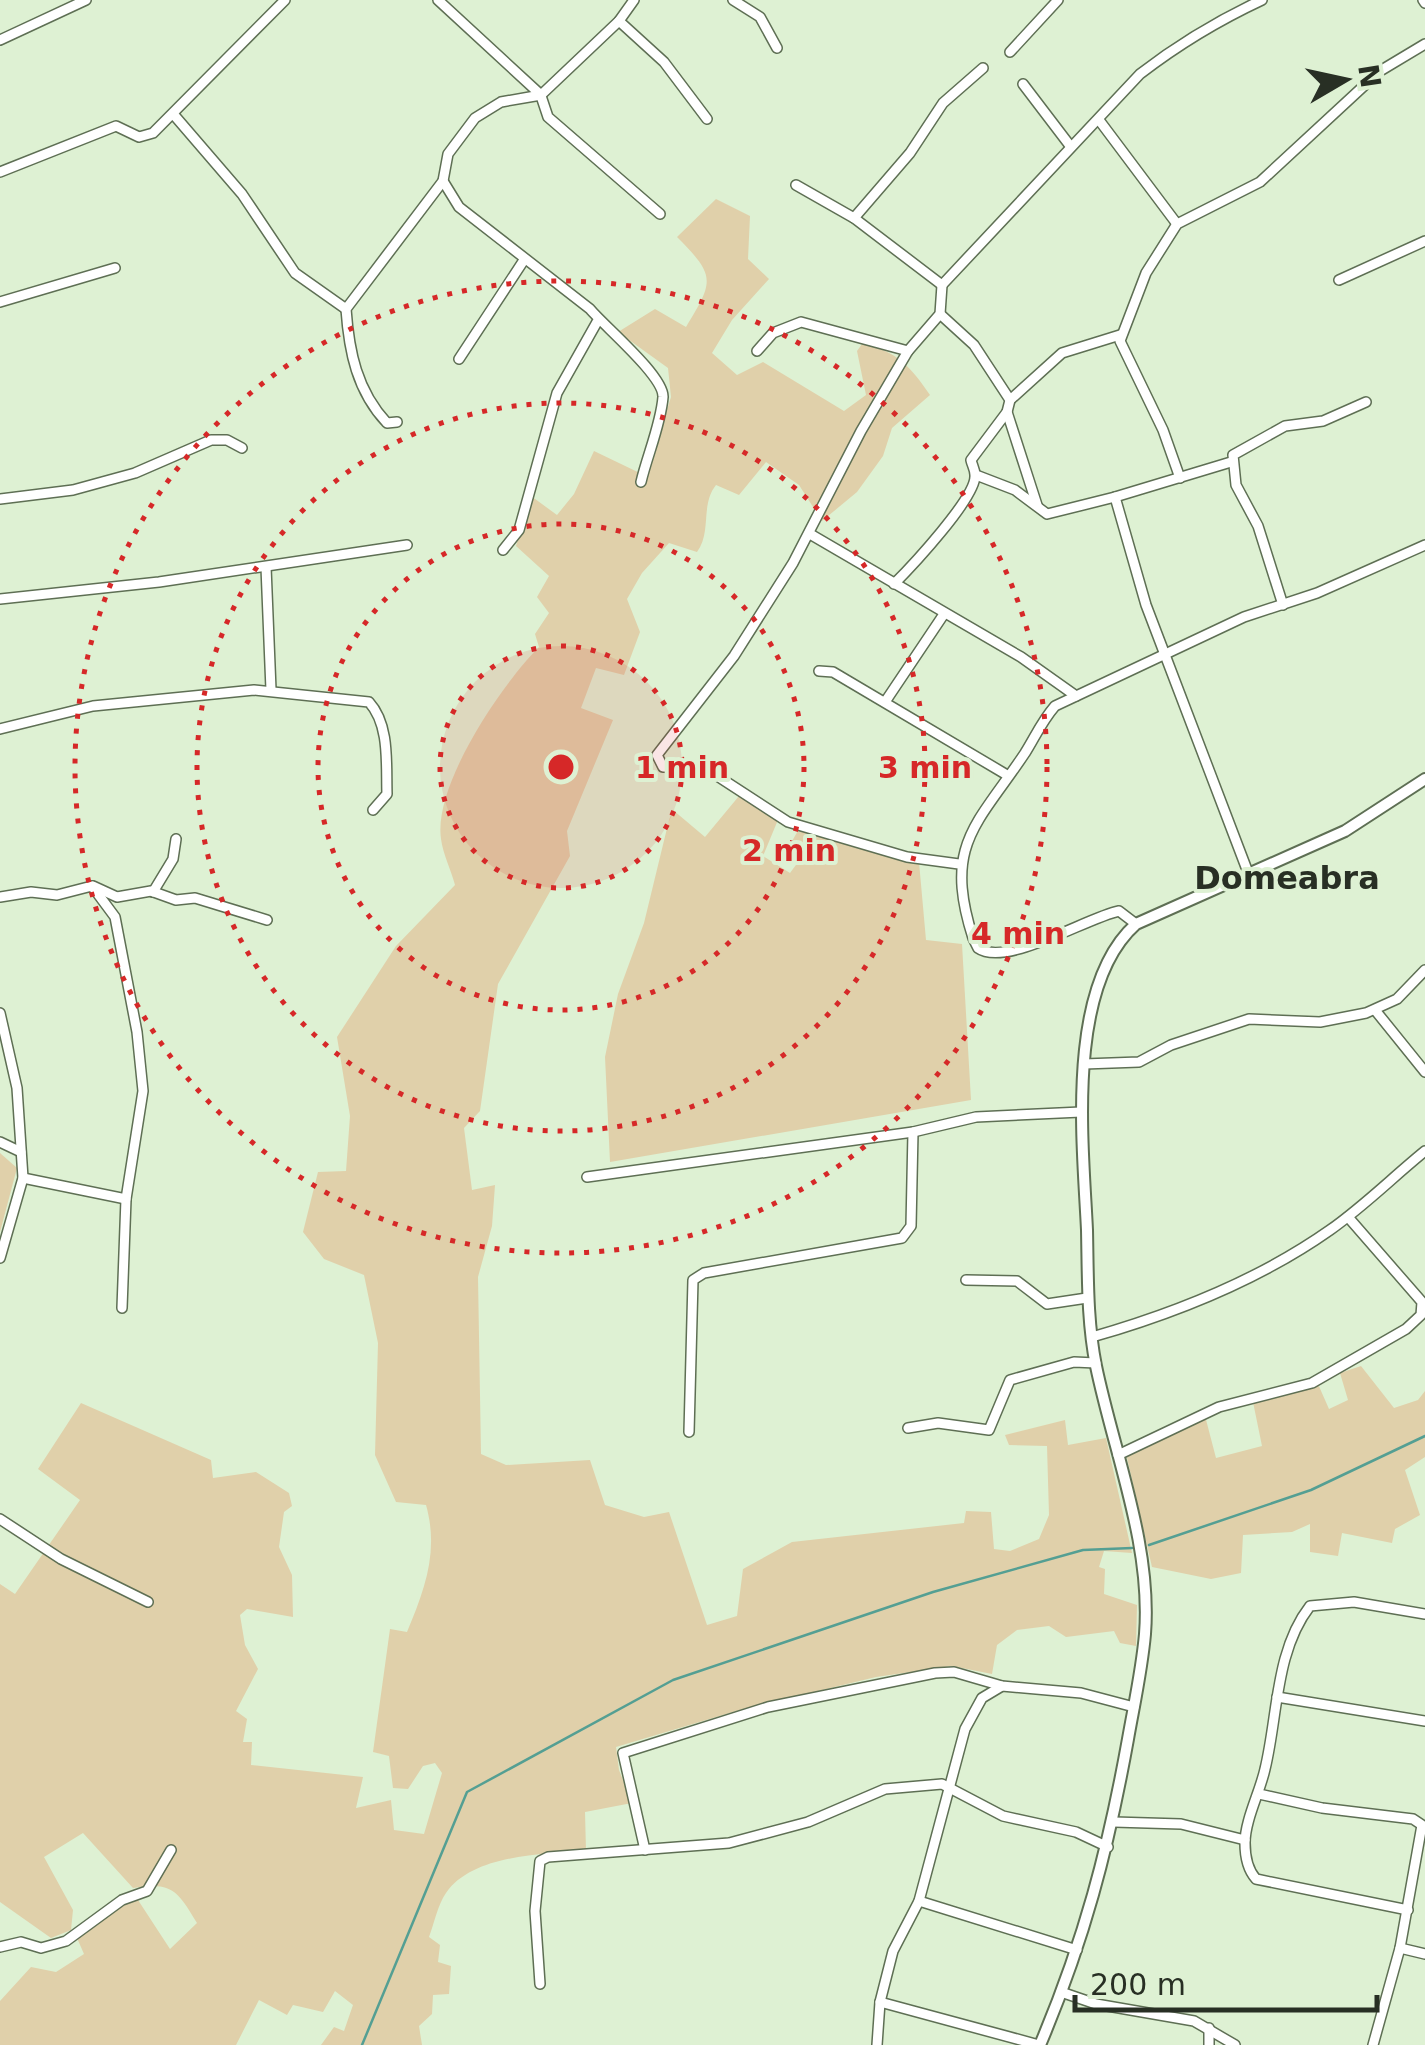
<svg xmlns="http://www.w3.org/2000/svg" width="1425" height="2045" font-family="'DejaVu Sans',sans-serif">
<style>
.green{fill:#e0d0aa}
.lines{fill:none;stroke-linecap:round;stroke-linejoin:round}
.stream{stroke:#549f93;stroke-width:2.5}
.minor-casing{stroke:#5e6f54;stroke-width:12}
.tertiary-casing{stroke:#5e6f54;stroke-width:14}
.minor{stroke:#fff;stroke-width:9}
.tertiary{stroke:#fff;stroke-width:10}
.ring{fill:none;stroke:#d62828;stroke-width:5;stroke-dasharray:5 10}
.labels{text-anchor:middle;dominant-baseline:central;stroke-width:8;stroke-linejoin:round;paint-order:stroke}
.quarter-label{font-size:32px;font-weight:bold;fill:#282f24;stroke:#def1d3}
.centre{fill:#d62828;stroke:#def1d3;stroke-width:5}
.ring-label{font-size:30px;text-anchor:middle;font-weight:bold;fill:#d62828;stroke:#def1d3;stroke-width:8;stroke-linejoin:round;paint-order:stroke}
</style>
<rect width="100%" height="100%" fill="#def1d3"/>
<g class="green">
<path d="M 716,199 L 750,216 L 748,259 L 769,279 L 732,320 L 712,353 L 737,375 L 763,362 L 844,411 L 866,395 L 857,351 L 862,344 C 897,351 910,366 930,395 L 892,428 L 883,456 L 857,492 L 822,521 L 799,485 L 766,462 L 739,495 L 716,485 C 700,505 712,532 697,552 L 669,543 L 642,573 L 627,599 L 640,632 L 624,675 L 596,668 L 581,708 L 613,720 L 567,831 L 570,856 L 498,984 L 480,1111 L 464,1128 L 472,1190 L 495,1185 L 492,1226 L 478,1277 L 481,1454 L 506,1465 L 590,1460 L 605,1505 L 644,1517 L 669,1512 L 707,1625 L 737,1616 L 743,1569 L 792,1542 L 964,1523 L 966,1511 L 991,1512 L 994,1549 L 1010,1551 L 1039,1539 L 1049,1515 L 1047,1446 L 1009,1445 L 1005,1435 L 1065,1420 L 1068,1445 L 1106,1438 L 1132,1553 L 1104,1551 L 1099,1567 L 1105,1569 L 1104,1594 L 1137,1605 L 1136,1646 L 1120,1643 L 1114,1631 L 1066,1637 L 1049,1626 L 1017,1630 L 997,1645 L 992,1674 L 952,1666 L 876,1677 L 743,1709 L 616,1747 L 619,1770 L 632,1803 L 585,1812 L 586,1851 C 544,1854 473,1854 446,1893 C 438,1904 434,1924 429,1937 L 440,1945 L 438,1962 L 451,1966 L 449,1994 L 433,1995 L 432,2014 L 419,2026 L 422,2045 L 321,2045 L 334,2027 L 344,2031 L 353,2005 L 335,1991 L 323,2012 L 293,2005 L 287,2015 L 259,2000 L 236,2045 L 0,2045 L 0,2001 L 31,1967 L 56,1972 L 84,1954 L 77,1938 L 118,1906 L 138,1900 L 170,1949 L 197,1923 C 178,1891 172,1881 133,1888 L 83,1833 L 44,1857 L 73,1910 L 71,1930 L 51,1938 L 0,1902 L 0,1584 L 15,1594 L 80,1500 L 38,1469 L 81,1403 L 211,1460 L 213,1478 L 256,1472 L 289,1493 L 292,1506 L 284,1512 L 279,1547 L 292,1575 L 293,1617 L 247,1609 L 240,1615 L 245,1645 L 258,1669 L 236,1711 L 247,1719 L 243,1742 L 252,1742 L 251,1765 L 363,1777 L 356,1808 L 391,1800 L 394,1830 L 424,1834 L 442,1773 L 435,1763 L 423,1766 L 408,1789 L 393,1788 L 389,1756 L 373,1752 L 390,1629 L 407,1632 C 425,1589 439,1551 426,1505 L 396,1502 L 375,1455 L 378,1343 L 364,1275 L 324,1259 L 303,1232 L 318,1172 L 346,1171 L 350,1116 L 337,1037 L 396,946 L 455,885 C 451,870 443,854 441,839 C 433,785 502,684 539,647 L 535,634 L 549,613 L 537,597 L 549,576 L 516,546 L 531,496 L 557,515 L 574,494 L 594,451 L 646,476 L 671,397 L 668,368 L 618,332 L 655,309 L 686,327 C 714,281 716,276 677,237 Z"/>
<polygon points="739,796 780,815 763,856 790,873 804,854 791,843 800,827 919,862 926,940 962,944 971,1100 610,1162 605,1057 618,994 644,923 669,820 673,810 705,837"/>
<polygon points="0,1153 17,1168 0,1232"/>
<polygon points="1361,1366 1394,1408 1418,1400 1425,1391 1425,1457 1405,1470 1420,1515 1395,1529 1392,1543 1342,1533 1338,1556 1310,1552 1310,1524 1292,1532 1243,1535 1241,1573 1211,1579 1152,1567 1125,1449 1204,1412 1216,1458 1262,1446 1253,1402 1318,1384 1329,1409 1348,1400 1340,1373"/>
</g>
<g class="lines">
<g class="stream">
<polyline points="1149,1545 1311,1490 1425,1436"/>
<polyline points="362,2045 467,1792 673,1680 933,1592 1083,1550 1132,1548"/>
</g>
<g class="minor-casing">
<g id="minor">
<polyline points="438,0 541,95"/>
<polyline points="733,0 760,17 777,48"/>
<polyline points="1423,0 1425,3"/>
<polyline points="619,21 664,62 707,119"/>
<polyline points="0,40 86,0"/>
<polyline points="1010,52 1058,0"/>
<polyline points="1023,84 1071,147"/>
<polyline points="541,96 548,117 660,214"/>
<polyline points="174,115 242,194 295,273 346,309"/>
<polyline points="1099,120 1177,224"/>
<polyline points="0,172 116,126 139,137 153,133 285,0"/>
<path d="M 443,181 L 459,207 L 590,309 C 604,326 664,376 663,397 C 661,424 647,456 641,482"/>
<path d="M 796,185 L 854,218 L 942,285 L 1140,74 C 1179,44 1217,21 1262,0"/>
<polyline points="854,218 910,153 943,103 983,68"/>
<polyline points="1339,280 1425,241"/>
<polyline points="942,285 940,314 908,351 861,431 793,563 734,656 657,755 663,767 705,768 788,822 907,857 959,864"/>
<polyline points="0,302 115,268"/>
<polyline points="757,351 773,333 801,322 908,351"/>
<polyline points="459,359 524,260"/>
<polyline points="1010,400 1062,353 1120,335"/>
<polyline points="1007,412 1037,505"/>
<path d="M 397,422 L 387,423 C 357,391 349,352 346,309 L 443,181 L 448,154 L 475,118 L 501,102 L 541,95 L 619,21 L 634,0"/>
<polyline points="1231,462 1115,497 1146,605 1249,875"/>
<polyline points="976,475 1015,490 1047,514 1115,497"/>
<polyline points="1180,478 1163,430 1120,341 1146,273 1177,224 1260,182 1380,71 1425,44"/>
<polyline points="0,499 73,490 135,473 211,440 227,440 242,448"/>
<polyline points="810,534 1021,657 1076,696"/>
<polyline points="503,550 519,530 557,393 597,322"/>
<polyline points="266,567 271,690"/>
<path d="M 894,584 C 910,568 977,497 975,475 C 975,469 972,465 971,460 L 1007,412 L 1010,400 L 974,345 L 940,314"/>
<polyline points="0,599 159,582 407,545"/>
<polyline points="1283,605 1258,526 1236,485 1233,455 1285,426 1323,421 1366,402"/>
<polyline points="819,671 833,672 1007,775"/>
<polyline points="885,702 944,614"/>
<path d="M 0,729 L 93,706 L 254,690 L 369,702 C 390,725 386,764 387,794 L 373,810"/>
<polyline points="93,886 117,897 151,891 176,900 195,898 267,920"/>
<polyline points="153,892 173,859 176,839"/>
<polyline points="0,897 31,892 57,895 92,886 115,917 137,1032 143,1091 126,1199 122,1308"/>
<path d="M 1136,924 L 1119,911 C 1088,917 1006,968 978,948 L 973,938 C 943,844 977,825 1025,753 C 1035,737 1042,721 1055,706 L 1244,617 L 1317,593 L 1425,545"/>
<polyline points="1375,1010 1425,1072"/>
<polyline points="0,1013 17,1088 23,1178 0,1258"/>
<polyline points="1084,1064 1139,1062 1171,1045 1249,1019 1320,1022 1366,1013 1397,999 1425,970"/>
<polyline points="0,1142 21,1152"/>
<polyline points="587,1177 913,1132 976,1117 1081,1112"/>
<polyline points="23,1178 126,1199"/>
<polyline points="966,1280 1017,1281 1047,1304 1087,1298"/>
<path d="M 1092,1337 C 1176,1313 1259,1280 1330,1230 C 1363,1207 1393,1177 1425,1151"/>
<polyline points="908,1428 938,1423 989,1430 1010,1380 1074,1362 1096,1363"/>
<polyline points="689,1432 693,1280 704,1273 902,1238 911,1226 913,1132"/>
<polyline points="1118,1455 1219,1407 1312,1383 1406,1329 1421,1315 1422,1302 1348,1217"/>
<polyline points="0,1519 61,1559 148,1602"/>
<polyline points="1277,1697 1425,1721"/>
<polyline points="1259,1794 1322,1808 1413,1819 1422,1825 1400,1948 1373,2045"/>
<polyline points="1114,1822 1181,1824 1245,1840"/>
<polyline points="645,1850 623,1753 768,1707 935,1673 954,1672 1002,1686 1081,1693 1134,1707"/>
<polyline points="919,1901 1077,1950"/>
<path d="M 1408,1910 L 1256,1879 C 1248,1870 1245,1856 1245,1843 C 1245,1820 1260,1792 1265,1769 C 1278,1716 1275,1651 1310,1606 L 1354,1602 L 1425,1614"/>
<polyline points="0,1947 21,1942 41,1948 66,1941 122,1900 147,1891 171,1850"/>
<polyline points="1400,1948 1425,1954"/>
<polyline points="540,1984 535,1911 540,1861 548,1857 729,1843 808,1822 885,1789 942,1784 1003,1816 1076,1832 1108,1847"/>
<polyline points="1061,1992 1096,2004 1194,2021 1235,2045"/>
<polyline points="880,2002 1039,2045"/>
<polyline points="877,2045 880,2002 893,1951 919,1901 965,1729 982,1698 1002,1686"/>
<polyline points="1209,2045 1209,2028"/>
</g>
</g>
<g class="tertiary-casing">
<path id="tertiary" d="M 1040,2045 C 1084,1941 1108,1850 1128,1739 C 1134,1705 1142,1669 1145,1634 C 1152,1545 1114,1453 1096,1366 C 1087,1321 1088,1276 1087,1230 C 1083,1144 1065,987 1136,924 L 1345,831 L 1425,779"/>
</g>
<use href="#minor" class="minor"/>
<use href="#tertiary" class="tertiary"/>
</g>
<circle cx="561" cy="767" r="121" fill="#d62828" fill-opacity=".12"/>
<g class="ring">
<circle cx="561" cy="767" r="121"/>
<circle cx="561" cy="767" r="243"/>
<circle cx="561" cy="767" r="364"/>
<circle cx="561" cy="767" r="486"/>
</g>
<g class="labels">
<g class="quarter-label">
<text x="1287" y="878">Domeabra</text>
</g>
</g>
<circle cx="561" cy="767" r="15" class="centre"/>
<g class="ring-label">
<text x="682" y="778">1 min</text>
<text x="925" y="778">3 min</text>
<text x="789" y="861">2 min</text>
<text x="1018" y="944">4 min</text>
</g>
<g transform="translate(1345 80) rotate(81)" stroke="#def1d3" stroke-width="8" paint-order="stroke">
<path d="M0-8L18 38L0 25L-18 38Z" fill="#282f24"/>
<text y="-15" font-size="28" font-weight="bold" text-anchor="middle" fill="#282f24">N</text>
</g>
<path d="M1075 1995v15h302v-15" fill="none" stroke="#282f24" stroke-width="5"/>
<text x="1090" y="1995" font-size="30" fill="#282f24" stroke="#def1d3" stroke-width="8" paint-order="stroke">200 m</text>
</svg>
